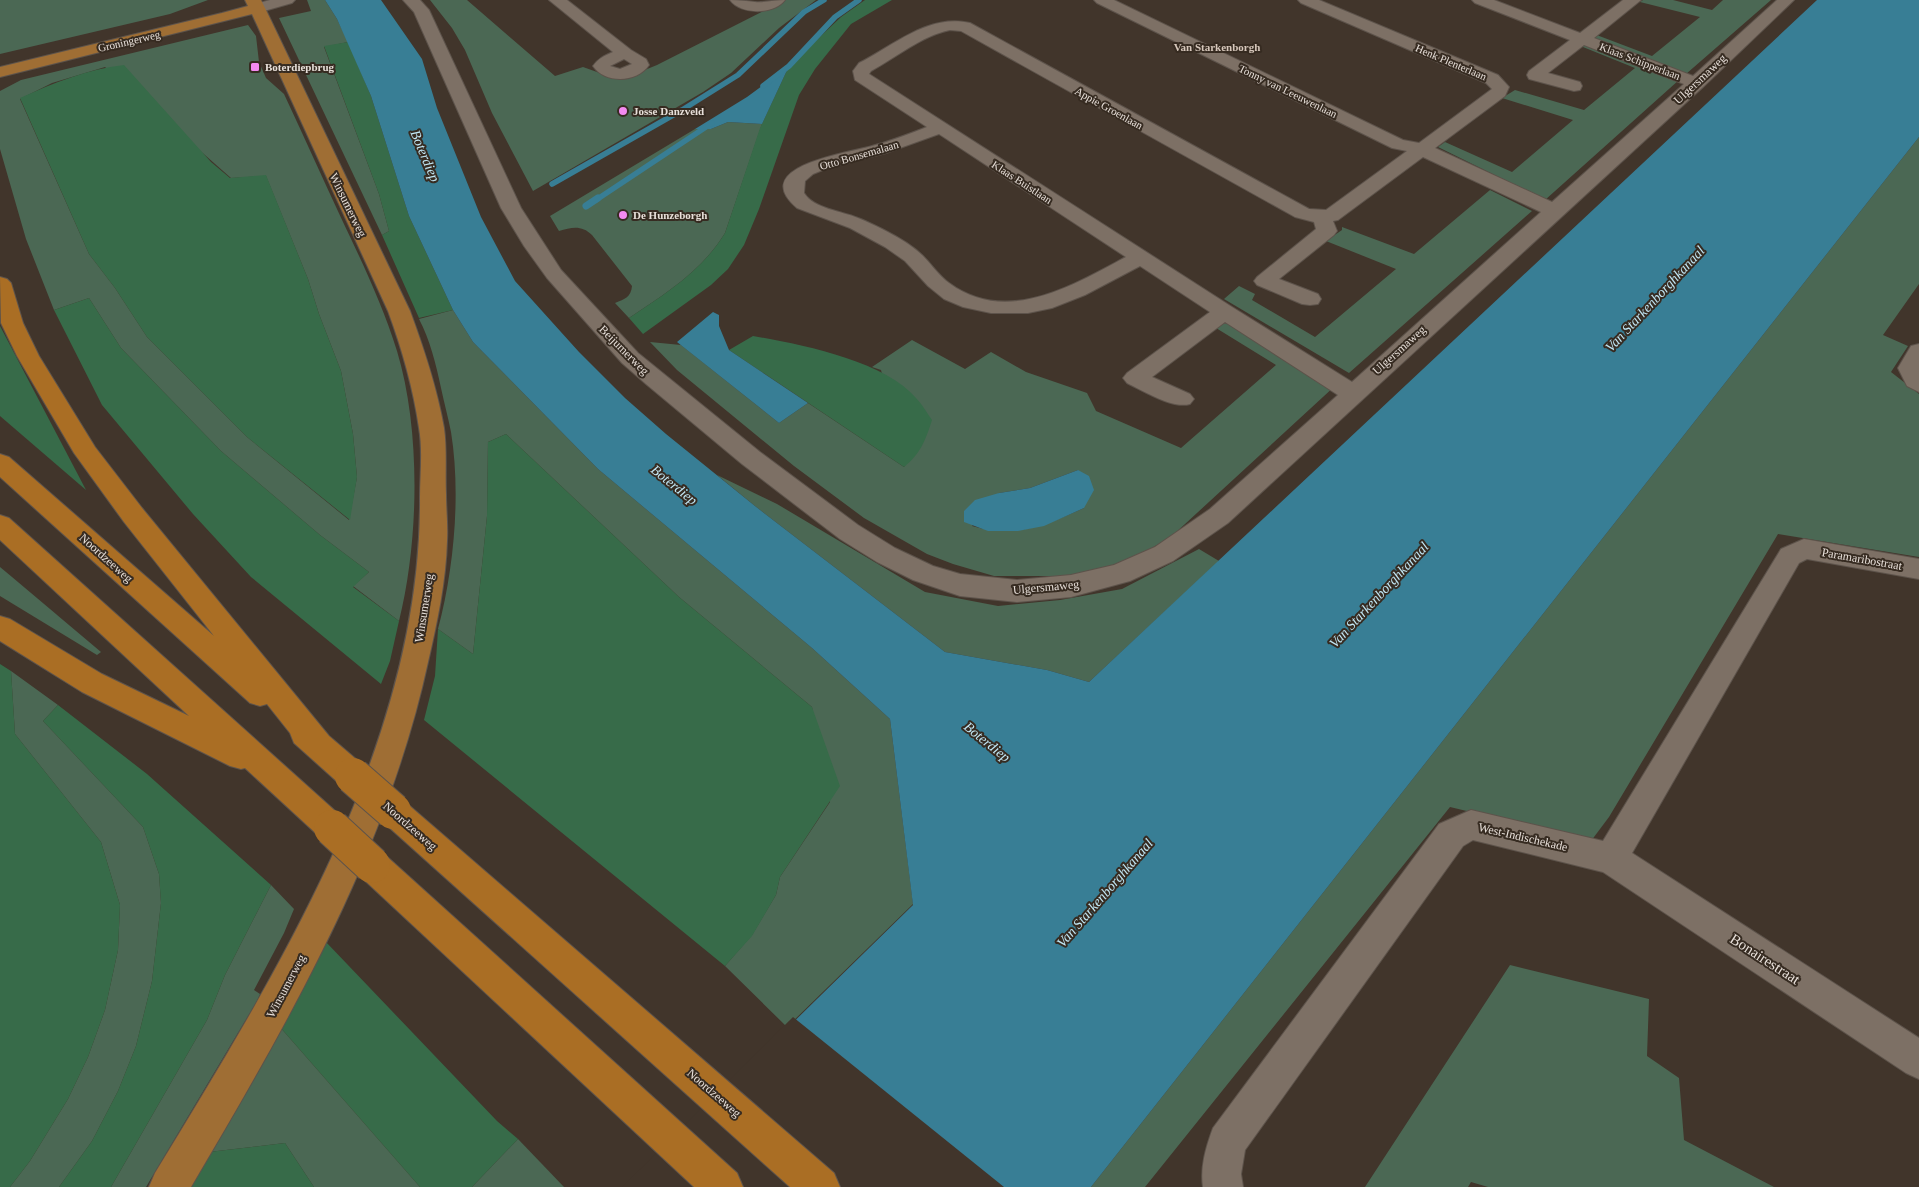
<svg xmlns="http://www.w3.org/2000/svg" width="1919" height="1187" font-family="'Times New Roman',serif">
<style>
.green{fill:#4b6854;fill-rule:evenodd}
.forest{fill:#376b49}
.water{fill:#387e95}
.pier{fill:#41352b}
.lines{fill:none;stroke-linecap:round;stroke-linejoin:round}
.stream-far1{stroke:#387e95;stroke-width:5.5}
.stream{stroke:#387e95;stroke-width:7}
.minor-casing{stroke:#5d534b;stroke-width:2}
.primary-casing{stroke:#5d534b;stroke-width:2}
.trunk-casing{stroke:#5d534b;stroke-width:2}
.minor{fill:#7d7065;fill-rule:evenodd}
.primary{fill:#9f6e34;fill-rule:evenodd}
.trunk{fill:#aa6e24;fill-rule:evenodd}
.trunk-bridge-casing{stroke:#5d534b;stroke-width:38;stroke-linecap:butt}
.trunk-bridge{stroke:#aa6e24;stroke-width:36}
.poi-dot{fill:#f38af1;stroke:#362b21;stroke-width:2}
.labels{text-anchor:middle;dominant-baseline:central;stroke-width:4;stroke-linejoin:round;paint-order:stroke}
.far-street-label{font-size:11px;fill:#e8e0da;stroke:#362b21}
.far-neighbourhood-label{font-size:11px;font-weight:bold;fill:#d7c8bc;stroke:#362b21}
.far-poi-label{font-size:11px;font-weight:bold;fill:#e8e0da;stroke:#362b21;text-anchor:start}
.street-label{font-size:12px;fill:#e8e0da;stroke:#362b21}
.water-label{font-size:14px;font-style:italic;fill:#c2e8f6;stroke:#362b21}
.near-street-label{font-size:15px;fill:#e8e0da;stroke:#362b21}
</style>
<rect width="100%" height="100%" fill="#41352b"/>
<g class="green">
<polygon points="0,0 208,0 170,14 0,54"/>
<polygon points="307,0 325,0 337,19 348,42 324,47 379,194 389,231 382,235 279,18 311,11"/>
<polygon points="430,0 467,0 555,76 583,67 611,77 630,76 657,65 785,0 816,0 779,28 731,73 703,92 533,191 492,113 465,50 452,28"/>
<polygon points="1643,0 1673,0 1712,10 1723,0 1771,0 1686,74 1589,38 1594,34 1652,56 1700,17 1640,2"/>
<path d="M 248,25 L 256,36 L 259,62 L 266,78 L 284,94 C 304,137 323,179 343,222 C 363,264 383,306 397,351 C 421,430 419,541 399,621 L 353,586 L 369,572 L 320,535 L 221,451 L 121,348 L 89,298 L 54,310 L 26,239 L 0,149 L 0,91 L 21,80 ZM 105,67 L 231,178 L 266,176 L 308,279 L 319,314 L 341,371 L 353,434 L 357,477 L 349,520 L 247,437 L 147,337 L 115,288 L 89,254 L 20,99 L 52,83 Z"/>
<polygon points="1582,43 1679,80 1545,200 1438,147 1445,142 1512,172 1573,120 1502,98 1515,90 1584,110 1635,68 1578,45"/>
<path d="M 728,122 L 762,124 L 725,233 C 702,271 665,294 629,318 L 615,303 C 625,299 631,297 632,286 L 592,235 C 582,225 572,227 559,231 L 550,216 L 695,129 L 711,129 Z"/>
<polygon points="1919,137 1919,284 1883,335 1908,346 1891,372 1919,394 1919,557 1778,534 1609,817 1591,841 1450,807 1145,1187 1091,1187"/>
<polygon points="1490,190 1532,211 1349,373 1224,299 1239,286 1255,294 1252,300 1315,337 1396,269 1326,241 1342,230 1342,227 1414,254"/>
<path d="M 453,310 L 473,342 L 598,469 L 812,648 L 890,719 L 913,904 L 787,1027 L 725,966 L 752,935 L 776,895 L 780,877 L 830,802 L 812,707 L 679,597 L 506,434 L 488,442 L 487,516 L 473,654 L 438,629 C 454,569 461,494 451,432 C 448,417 444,402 441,388 C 436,364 430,340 419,319 Z"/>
<path d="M 1227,319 L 1336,385 L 1172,536 L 1130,561 L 1066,576 L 994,576 L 953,564 L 927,554 L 864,518 L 794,466 L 677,370 L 650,342 L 681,345 L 779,423 L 808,403 L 904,467 L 906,464 L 881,370 L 872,367 L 912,340 L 965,369 L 991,352 L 1026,372 L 1087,393 L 1096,411 L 1181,448 L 1276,365 L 1216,328 ZM 1078,470 L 1084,508 C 1045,525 1015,539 972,526 L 999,493 L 1030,488 Z"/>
<polygon points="717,475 777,504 925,592 998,606 1060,600 1122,589 1199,549 1219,561 1089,682 1047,670 945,652 755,506"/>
<polygon points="0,567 12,577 101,652 97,655 0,596"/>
<polygon points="11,671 58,705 43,721 143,827 159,874 161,903 152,981 136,1046 118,1091 92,1141 59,1187 10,1187 30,1161 68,1099 88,1057 105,1010 118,950 120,905 101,842 15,734"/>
<polygon points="271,885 294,909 284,933 254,990 260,994 257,1001 146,1187 111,1187 207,1020 225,975"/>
<polygon points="1510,965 1649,999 1647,1056 1679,1078 1684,1140 1774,1187 1488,1187 1471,1182 1468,1187 1365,1187"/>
<polygon points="280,1027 420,1187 314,1187 285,1143 209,1152"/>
<polygon points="518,1139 564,1187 472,1187"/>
</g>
<g class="forest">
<path d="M 865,0 L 892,0 L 851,24 L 815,69 L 799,95 L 759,209 L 744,245 L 728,269 L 711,285 L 643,334 L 629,318 C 665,294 702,271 725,233 L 760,128 L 789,66 L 841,17 Z"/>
<polygon points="348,42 371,96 409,216 453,310 419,318 382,235 389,231 379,194 324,46"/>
<path d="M 124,65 L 211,162 L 230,178 L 266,175 L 308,279 L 319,314 L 341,371 L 353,434 L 357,477 L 350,520 L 247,437 L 147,337 L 115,288 L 89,254 L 20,98 C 54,83 87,69 124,65 Z"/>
<polygon points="89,298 121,348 221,451 320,535 369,572 353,587 399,621 390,661 381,684 251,577 193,514 102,405 54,310"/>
<polygon points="0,326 86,490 0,416"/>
<path d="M 753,336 C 800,344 885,361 916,398 C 922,404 927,413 932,420 C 925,442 920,454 904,467 L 729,350 Z"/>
<polygon points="506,434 679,597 812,707 840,786 780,877 776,895 752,936 725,966 424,720 435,676 438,629 473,654 487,516 488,442"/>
<polygon points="0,664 11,671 15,734 101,842 120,905 118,950 105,1010 88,1057 68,1099 30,1161 10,1187 0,1187"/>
<polygon points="58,705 147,774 271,885 225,975 207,1020 111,1187 59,1187 92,1141 118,1091 136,1046 152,981 161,903 159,874 143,827 43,721"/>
<polygon points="326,942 497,1121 518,1139 472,1187 420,1187 280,1027 302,991"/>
<polygon points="285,1143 314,1187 188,1187 209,1152"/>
</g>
<g class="water">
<polygon points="325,0 381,0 422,59 437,108 481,217 515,281 579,352 625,398 666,434 755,506 945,652 1047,670 1089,682 1817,0 1919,0 1919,137 1091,1187 625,1187 913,905 890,719 812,648 598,469 473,342 453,310 409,216 371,96 337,19"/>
<polygon points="789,66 762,124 728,122 711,129 695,129 747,97"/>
<polygon points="713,312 719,315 719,326 729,350 808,403 779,423 677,342"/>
<polygon points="1078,470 1089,476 1094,490 1084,508 1044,526 1018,531 988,531 964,522 964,511 975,500 999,493 1030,488"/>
</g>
<polygon class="pier" points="793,1017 1004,1187 622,1187"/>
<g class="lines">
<g class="stream-far1">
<polyline points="763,86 789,66 835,17 859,0"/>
<polyline points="552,184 682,110 738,75 804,12 824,0"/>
<polyline points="596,200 712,123"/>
</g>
<polyline class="stream" points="586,206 598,198"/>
<g class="minor-casing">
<g id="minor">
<polygon points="270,0 295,0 292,3 257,13 252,11 249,8 252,5"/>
<path d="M 403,0 L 420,0 L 429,10 L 521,208 L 561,270 L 638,353 L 760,452 L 858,525 L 895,548 L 933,566 L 960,574 L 1017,580 L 1071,575 L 1114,565 L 1155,547 L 1210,509 L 1338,395 L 1225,322 L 1152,377 L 1190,394 L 1194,399 L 1190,404 C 1172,409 1144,391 1127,383 L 1123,378 L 1127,373 L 1210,312 L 1140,266 L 1085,295 L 1052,308 L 1028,313 L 991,313 L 963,307 L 944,299 L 928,286 L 905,261 L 885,247 L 850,228 L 797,208 C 747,166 849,153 872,146 C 891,141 909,134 927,127 L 855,80 L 853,71 L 859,63 C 893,46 929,13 970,23 L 1309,209 L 1326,210 L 1407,151 L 1392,148 L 1097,3 L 1094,0 L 1114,0 L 1403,140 L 1419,143 L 1492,89 L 1486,83 L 1301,3 L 1298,0 L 1319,0 L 1498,75 L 1509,87 L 1505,96 L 1435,148 L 1552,202 L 1684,84 L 1584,45 L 1548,73 L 1580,82 L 1582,86 L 1580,90 L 1574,91 L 1529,79 L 1527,75 L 1529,71 L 1570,40 L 1475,3 L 1472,0 L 1494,0 L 1580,33 L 1623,0 L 1641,0 L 1594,38 L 1693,76 L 1777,0 L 1794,0 L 1703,87 L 1228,523 L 1173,561 L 1130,581 L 1071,597 L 1017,602 L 960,596 L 913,580 L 877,562 L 840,539 L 742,464 L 646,384 L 622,363 L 547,278 L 524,246 L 501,208 L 414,12 ZM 950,30 L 961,31 L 1295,217 L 1314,222 L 1316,229 L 1257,277 L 1254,281 L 1257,285 L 1302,304 L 1310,305 L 1318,304 L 1321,299 L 1318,294 L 1279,279 L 1334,235 L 1337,231 L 1333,221 L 1338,220 L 1423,157 L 1541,212 L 1352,382 L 1232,307 L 869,74 L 871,71 C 897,57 921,36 950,30 ZM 939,134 L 1126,257 C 1073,285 1007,326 949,283 C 939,276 932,265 923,256 C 912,245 896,236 882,229 C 874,225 866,221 858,218 C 842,211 814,209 804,193 L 805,181 L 813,174 L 830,167 L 886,153 Z"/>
<path d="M 549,0 L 567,0 L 631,50 L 646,59 L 649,65 C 637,83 605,84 593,66 C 599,58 604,56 613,52 ZM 624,59 L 632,64 L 620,69 L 610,66 Z"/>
<path d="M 730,0 C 739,0 747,1 755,2 C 762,3 776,0 785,0 C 774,15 741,15 730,0 Z"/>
<polygon points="1919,344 1919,392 1907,386 1898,368 1911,346"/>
<path d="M 1804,539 L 1919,559 L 1919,579 L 1807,559 L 1799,563 L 1632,853 L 1919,1038 L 1919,1079 L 1906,1073 L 1603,872 L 1473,840 L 1463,846 L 1245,1150 L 1241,1174 L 1243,1187 L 1203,1187 C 1200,1167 1206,1147 1213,1128 L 1439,824 L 1471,810 L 1603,841 L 1781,549 Z"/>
</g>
</g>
<g class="primary-casing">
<path id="primary" d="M 245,0 L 261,0 L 265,8 L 410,311 C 424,349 437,388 444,428 C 447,449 445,473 446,494 C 446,510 448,526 447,541 C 446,581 437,623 428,662 C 387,851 289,1021 191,1187 L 149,1187 L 155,1173 C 278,971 422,742 420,497 C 420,475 423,450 419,428 C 413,387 402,349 388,311 L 252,14 L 0,77 L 0,67 L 222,13 L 248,6 Z"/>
</g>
<g class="trunk-casing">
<g id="trunk">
<polygon points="0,277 7,279 11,283 23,323 39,356 95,447 142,508 329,736 364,766 369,776 364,786 353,790 342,786 294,743 290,733 267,704 260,706 250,703 0,477 0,454 9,457 214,636 124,522 74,453 17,356 1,323"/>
<polygon points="0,515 9,518 343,818 348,828 343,838 332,843 321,838 245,768 241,769 230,766 82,692 0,641 0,616 10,619 102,674 189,716 0,540"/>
<polygon points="393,797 404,801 834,1173 840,1187 790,1187 382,821 377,811 382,801"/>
<polygon points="372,849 384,854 737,1173 743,1187 694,1187 360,876 355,865 360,854"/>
</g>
</g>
<use href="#minor" class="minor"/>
<use href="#primary" class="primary"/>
<use href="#trunk" class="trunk"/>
<g class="trunk-bridge-casing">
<g id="trunk-bridge">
<polyline points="353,776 393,811"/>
<polyline points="332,828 372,865"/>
</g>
</g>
<use href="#trunk-bridge" class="trunk-bridge"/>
</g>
<g class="poi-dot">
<rect x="250" y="62" width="10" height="10" rx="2.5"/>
<circle cx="623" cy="111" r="5"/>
<circle cx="623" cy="215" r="5"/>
</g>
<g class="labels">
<g class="far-street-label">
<text transform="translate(129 41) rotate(-13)">Groningerweg</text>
<text transform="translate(1640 61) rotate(21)">Klaas Schipperlaan</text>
<text transform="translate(1451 62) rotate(23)">Henk Plenterlaan</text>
<text transform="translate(1288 91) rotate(26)">Tonny van Leeuwenlaan</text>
<text transform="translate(1109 108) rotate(29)">Appie Groenlaan</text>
<text transform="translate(859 155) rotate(-16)">Otto Bonsemalaan</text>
<text transform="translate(1022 182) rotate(33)">Klaas Buistlaan</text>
</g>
<g class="far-neighbourhood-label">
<text x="1217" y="47">Van Starkenborgh</text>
</g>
<g class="far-poi-label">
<text x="265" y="67">Boterdiepbrug</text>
<text x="633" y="111">Josse Danzveld</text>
<text x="633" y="215">De Hunzeborgh</text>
</g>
<g class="street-label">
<text transform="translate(1700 79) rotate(-43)">Ulgersmaweg</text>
<text transform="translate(348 205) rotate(64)">Winsumerweg</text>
<text transform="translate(624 350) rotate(45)">Beijumerweg</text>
<text transform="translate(1399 350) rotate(-42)">Ulgersmaweg</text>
<text transform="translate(106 558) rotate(42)">Noordzeeweg</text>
<text transform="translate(1862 559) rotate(10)">Paramaribostraat</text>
<text transform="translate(1046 587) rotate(-5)">Ulgersmaweg</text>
<text transform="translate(424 608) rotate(-81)">Winsumerweg</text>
<text transform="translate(410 826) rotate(41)">Noordzeeweg</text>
<text transform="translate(1523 837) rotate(13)">West-Indischekade</text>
<text transform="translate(286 986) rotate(-62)">Winsumerweg</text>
<text transform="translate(714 1093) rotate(41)">Noordzeeweg</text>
</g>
<g class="water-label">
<text transform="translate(425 156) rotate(67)">Boterdiep</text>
<text transform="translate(1655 299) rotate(-47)">Van Starkenborghkanaal</text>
<text transform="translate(674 485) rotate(39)">Boterdiep</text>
<text transform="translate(1379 595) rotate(-47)">Van Starkenborghkanaal</text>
<text transform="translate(987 742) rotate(39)">Boterdiep</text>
<text transform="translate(1105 893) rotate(-49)">Van Starkenborghkanaal</text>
</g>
<g class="near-street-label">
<text transform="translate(1765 959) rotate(33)">Bonairestraat</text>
</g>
</g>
</svg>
